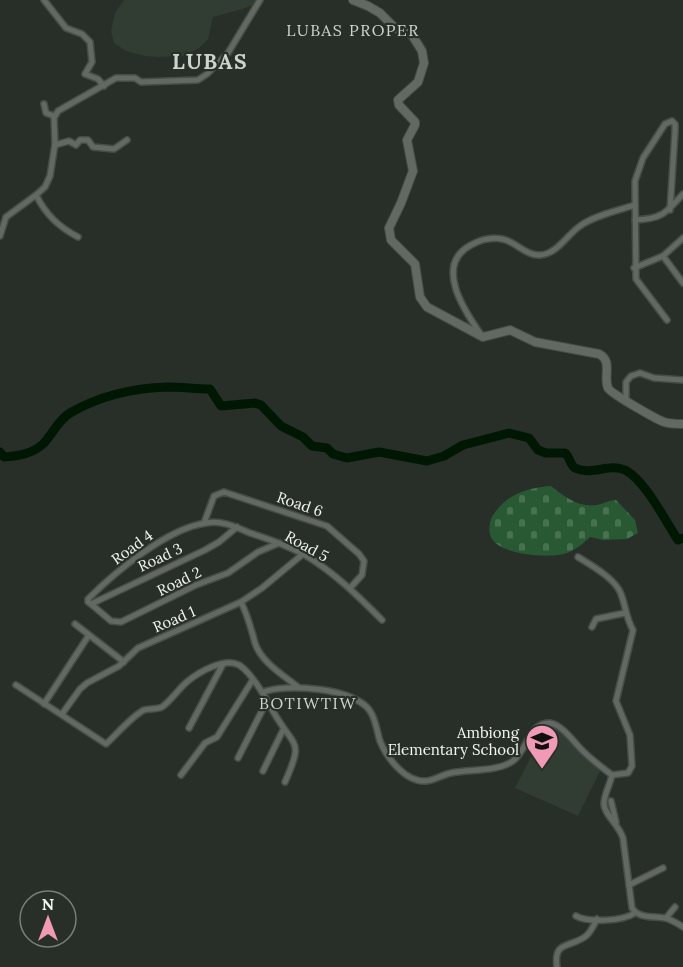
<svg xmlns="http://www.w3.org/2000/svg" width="683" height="967" font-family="Lora,serif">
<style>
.built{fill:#313c32}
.cemetery{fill:url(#cemetery-stones)}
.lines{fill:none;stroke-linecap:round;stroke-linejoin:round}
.river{stroke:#001803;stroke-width:9}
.street-casing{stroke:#474c48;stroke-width:8}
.secondary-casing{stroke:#474c48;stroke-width:10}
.street{stroke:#626963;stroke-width:5}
.secondary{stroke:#626963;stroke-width:8}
.labels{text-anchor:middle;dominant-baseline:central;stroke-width:4.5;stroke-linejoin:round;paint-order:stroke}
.street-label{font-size:15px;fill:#f1f5f2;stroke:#282f29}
.poi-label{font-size:15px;fill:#f1f5f2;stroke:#282f29;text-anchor:end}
.neighbourhood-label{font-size:16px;letter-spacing:1.5px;fill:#ccd5cd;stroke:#282f29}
.district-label{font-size:21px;font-weight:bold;letter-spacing:1.5px;fill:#ccd5cd;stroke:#282f29}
</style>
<defs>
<pattern id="cemetery-stones" width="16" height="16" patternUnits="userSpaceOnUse" patternTransform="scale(1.5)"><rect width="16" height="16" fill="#285932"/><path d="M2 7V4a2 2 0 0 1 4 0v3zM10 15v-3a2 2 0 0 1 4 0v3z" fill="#487150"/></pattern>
</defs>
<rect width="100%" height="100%" fill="#282f29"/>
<g class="built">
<polygon points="124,0 256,0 252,5 242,9 213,17 208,39 199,48 184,56 158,57 145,56 126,51 114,43 111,31 115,13"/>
<polygon points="547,725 562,731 601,769 578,816 515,788"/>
</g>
<path class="cemetery" d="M 551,486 C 563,496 579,508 597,505 C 603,504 609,500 616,500 L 635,520 L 638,533 L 627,539 L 603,540 L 590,537 C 584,543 575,550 567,553 C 550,559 502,555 492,539 C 488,533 489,523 492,517 C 505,495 525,488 551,486 Z"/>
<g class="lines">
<path class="river" d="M 0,452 L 4,457 C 18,456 32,454 43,444 C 53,434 58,420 70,413 C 99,396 135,388 168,387 C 182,387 196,389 210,389 L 221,406 L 255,403 L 261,405 L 281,426 L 303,437 L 312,446 L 327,448 L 333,454 L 347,458 L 379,452 L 427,461 L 444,456 L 463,445 L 509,433 L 529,438 L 538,450 L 546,453 L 565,453 C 570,457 570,465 575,468 C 592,476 609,463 625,470 C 645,480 666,522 678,540 L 683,538"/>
<g class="street-casing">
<g id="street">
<polyline points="44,0 66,28 82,34 90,42 92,62 85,74 98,79 104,86"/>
<polyline points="44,104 46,113 54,116"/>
<polyline points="55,145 69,141 76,145 80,140 88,140 93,147 114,149 127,140"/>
<path d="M 36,195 C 46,215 59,227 78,237"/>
<path d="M 635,220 C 662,219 666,213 683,194"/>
<polyline points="0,236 6,217 36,195 45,187 50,176 55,144 54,118 58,111 116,78 135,78 141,82 198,80 207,74 228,53 260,0"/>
<polyline points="663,256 683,283"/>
<polyline points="634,268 663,256 683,238"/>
<polyline points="667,320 636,279 635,181 643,158 665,124 672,121 675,124 675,132 670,210"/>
<path d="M 482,336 C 465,312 433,265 471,245 C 480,240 492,237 502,239 C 515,241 526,256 540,255 C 557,254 567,235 580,226 C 593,216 619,210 635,205"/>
<polyline points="626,402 626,382 631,376 640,373 654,378 683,380"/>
<polyline points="204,523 214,496 224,492 327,526 359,554 364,561 362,575 350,588"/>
<path d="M 241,602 C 248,616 251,628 255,643 C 261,662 283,675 298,687"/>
<path d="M 91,604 L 88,602 L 88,599 C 115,572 168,528 206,523 C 222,520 236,527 250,533 C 269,539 288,546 305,555 C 335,573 359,597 382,620"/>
<polyline points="91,604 111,621 121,622 196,585 228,573 258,552 279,543"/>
<polyline points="91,604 205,550 219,542 237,527"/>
<polyline points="75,624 124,662"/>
<polyline points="592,627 596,619 625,613"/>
<path d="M 16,685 L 106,744 C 115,736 133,715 144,710 C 149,708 156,710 162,707 C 172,700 179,688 188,681 C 199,672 225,657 239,665 C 251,672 267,700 274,713 C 295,749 304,739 285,782"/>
<path d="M 263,692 C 286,683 355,688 370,711 C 376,720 377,732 380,741 C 386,756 401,776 417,780 C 430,784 438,776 451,773 C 470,769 497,772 513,761 C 527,751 529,722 550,723 C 563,725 575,744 584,752 C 593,761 603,768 612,775 L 628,773 L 632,766 L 630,735 L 616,701 L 633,630 C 626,618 626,607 621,594 C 616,579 591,565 578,557"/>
<polyline points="44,704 89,635"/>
<polyline points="62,714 80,689 87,683 119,666 138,648 241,602 262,588 303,554"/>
<polyline points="189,728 223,664"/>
<polyline points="238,758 267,701"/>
<polyline points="263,771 283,730"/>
<polyline points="181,775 205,743 217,737 252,681"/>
<path d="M 612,775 C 610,785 604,794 604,804 C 604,814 619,825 623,838 L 632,908 C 639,919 653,916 665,918 C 672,920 677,923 683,927"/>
<polyline points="611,801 616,822"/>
<polyline points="629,885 663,868"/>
<path d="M 576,916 C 589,923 623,921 635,913"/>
<polyline points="666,918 675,907"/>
<path d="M 557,967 C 553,940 571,948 586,936 C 591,932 594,925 597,919"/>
</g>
</g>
<g class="secondary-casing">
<path id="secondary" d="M 353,0 L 368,6 L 380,13 L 395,28 L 412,35 L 422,51 L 424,63 L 418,82 L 398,100 L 399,105 L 415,122 L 415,125 L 407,140 L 413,171 L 401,203 L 389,228 L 391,240 L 415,264 L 420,297 L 427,307 L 483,337 L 510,330 L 535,342 L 599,354 C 613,361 603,376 608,388 C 610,393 656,419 664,422 C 670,424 677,424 683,424"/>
</g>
<use href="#street" class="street"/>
<use href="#secondary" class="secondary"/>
</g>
<defs>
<g id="school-pin" transform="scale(1.725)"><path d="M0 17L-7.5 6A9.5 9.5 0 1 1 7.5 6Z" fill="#f09ab6" stroke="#282f29"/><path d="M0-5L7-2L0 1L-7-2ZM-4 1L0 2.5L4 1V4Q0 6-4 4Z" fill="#111"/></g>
</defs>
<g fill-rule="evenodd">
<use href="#school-pin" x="542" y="741"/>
</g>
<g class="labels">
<g class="street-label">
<text transform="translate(300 504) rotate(19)">Road 6</text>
<text transform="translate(307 546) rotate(29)">Road 5</text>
<text transform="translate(132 547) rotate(-36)">Road 4</text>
<text transform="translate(160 557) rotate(-25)">Road 3</text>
<text transform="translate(179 581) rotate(-26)">Road 2</text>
<text transform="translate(174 619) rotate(-23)">Road 1</text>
</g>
<g class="poi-label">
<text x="519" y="732">Ambiong<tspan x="519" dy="17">Elementary School</tspan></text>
</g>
<g class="neighbourhood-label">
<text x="353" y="30">LUBAS PROPER</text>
<text x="308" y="703">BOTIWTIW</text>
</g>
<g class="district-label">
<text x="210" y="61">LUBAS</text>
</g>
</g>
<g transform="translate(48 919)"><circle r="28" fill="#282f29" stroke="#787e79" stroke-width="1.5"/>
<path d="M0-4.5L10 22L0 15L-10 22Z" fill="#f09ab6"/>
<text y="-9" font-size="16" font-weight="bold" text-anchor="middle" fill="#f1f5f2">N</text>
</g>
</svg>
